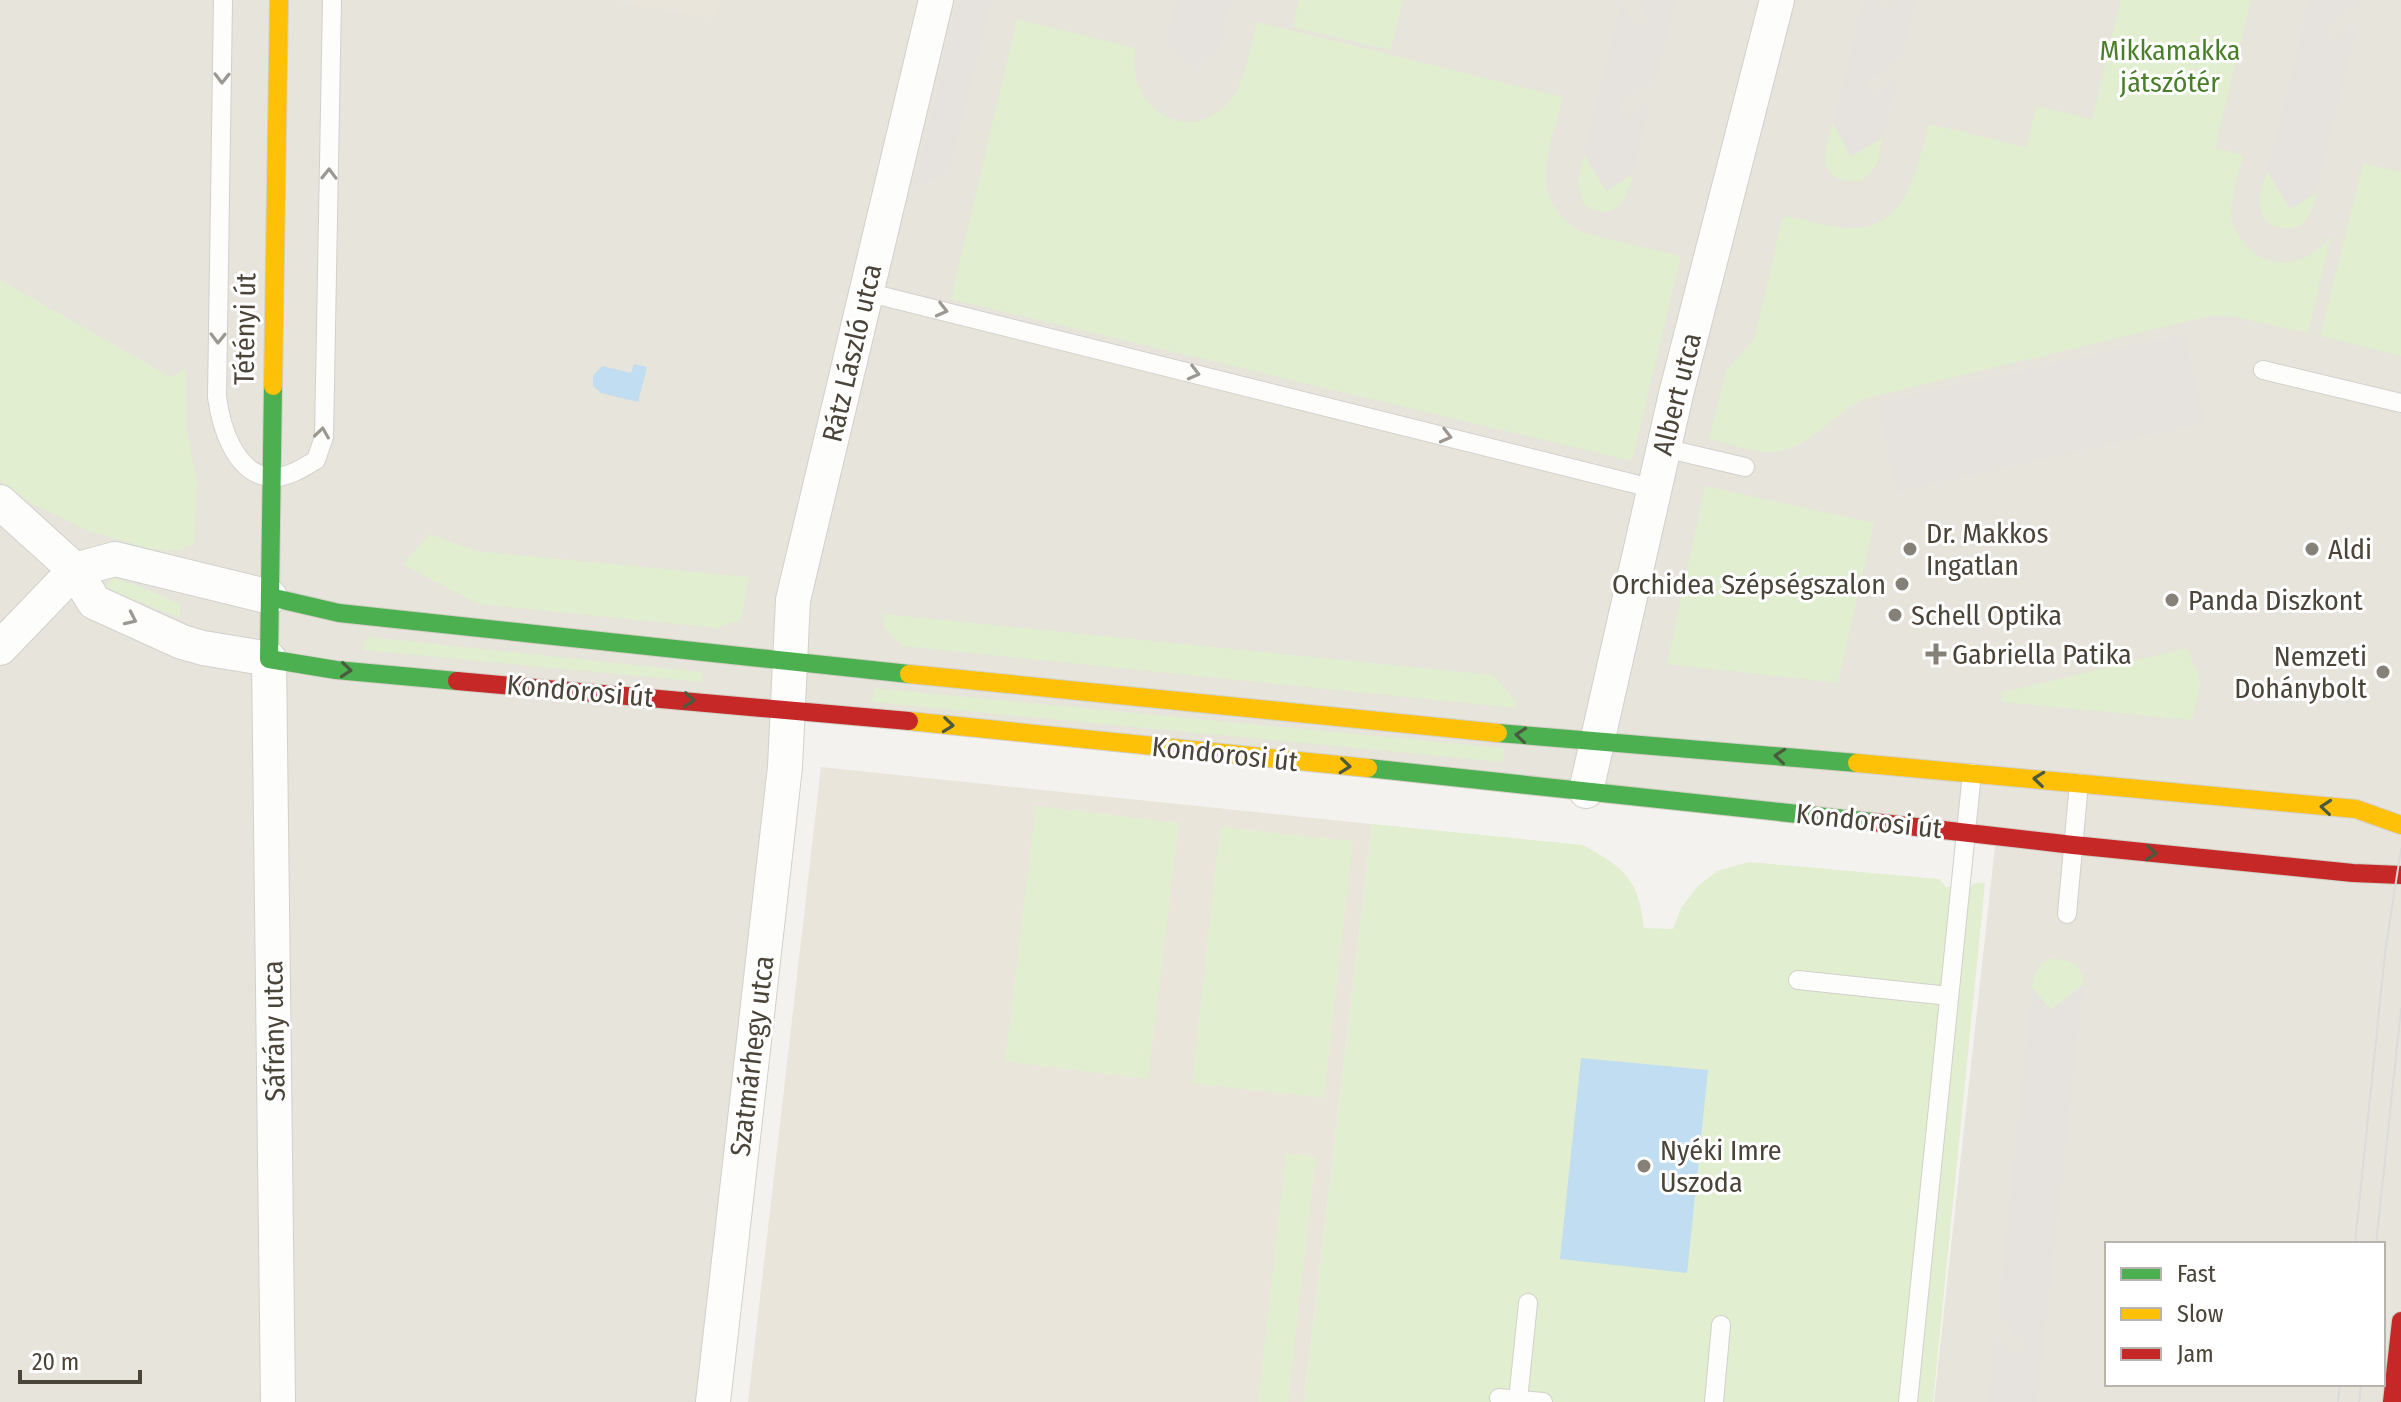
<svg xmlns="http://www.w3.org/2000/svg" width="2401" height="1402" font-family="'Fira Sans Condensed',sans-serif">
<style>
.residential{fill:#e7e4dc;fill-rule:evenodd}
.education{fill:#eae5da}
.green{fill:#e1eecf}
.parking{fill:#e6e3df}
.water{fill:#c0ddf1}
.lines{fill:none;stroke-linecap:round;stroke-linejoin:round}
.lane-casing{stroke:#d2d0cb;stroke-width:20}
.street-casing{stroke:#d2d0cb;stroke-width:36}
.fast-casing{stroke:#d3cfc5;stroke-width:20}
.slow-casing{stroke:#d3cfc5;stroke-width:20}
.jam-casing{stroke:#d3cfc5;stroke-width:20}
.lane{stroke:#fdfdfc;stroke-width:18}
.street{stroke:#fdfdfc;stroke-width:34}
.fast{stroke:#4caf50;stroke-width:18}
.slow{stroke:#ffc107;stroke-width:18}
.jam{stroke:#c62828;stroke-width:18}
.tram{stroke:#dbdbda;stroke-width:2}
.oneway{stroke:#9b9791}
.oneway2{stroke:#4b593e}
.poi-dot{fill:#868178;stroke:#fff;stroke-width:3}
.labels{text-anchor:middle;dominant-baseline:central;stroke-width:6;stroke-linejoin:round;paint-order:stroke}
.park-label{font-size:28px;fill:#4a7f2a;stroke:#fff}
.street-label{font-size:28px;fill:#4b4439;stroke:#fff}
.poi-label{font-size:28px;fill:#4b4439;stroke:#fff;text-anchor:start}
</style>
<rect width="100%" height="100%" fill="#f4f2ee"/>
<path class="residential" d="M 0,0 L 2401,0 L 2401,1402 L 1934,1402 L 1996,837 L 789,709 L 713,1402 L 0,1402 ZM 2107,1244 L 2383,1244 L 2383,1384 L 2107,1384 Z"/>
<g class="education">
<polygon points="609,0 720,0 715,19"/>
<polygon points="821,767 1372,824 1304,1402 748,1402"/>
</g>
<g class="green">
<polygon points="1299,0 1403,0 1391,50 1293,27"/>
<path d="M 2121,0 L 2251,0 L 2215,148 L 2243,155 C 2239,175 2230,197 2231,217 C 2232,225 2237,233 2242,240 C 2266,274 2309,267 2331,235 L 2308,333 L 2226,315 L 2206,317 L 1863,399 C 1834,413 1806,452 1771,452 C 1752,453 1729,443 1709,439 L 1726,370 L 1754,340 L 1782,220 L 1786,216 C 1807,220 1828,227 1849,228 C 1907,231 1917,167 1929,124 L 2026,147 L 2037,106 L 2092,119 Z"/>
<path d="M 1017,19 L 1136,48 C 1123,105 1186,148 1228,103 C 1246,83 1250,47 1257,22 L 1563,97 C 1550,147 1524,202 1584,233 L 1681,256 L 1632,461 L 951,299 Z"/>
<path d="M 1833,123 L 1852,156 L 1883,137 L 1877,165 L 1863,180 C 1846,185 1824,177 1825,156 C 1826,145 1830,134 1833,123 Z"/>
<path d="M 1584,154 L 1606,190 L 1633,174 C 1627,200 1612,226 1583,203 L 1578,183 Z"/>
<polygon points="2363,163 2401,172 2401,356 2320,336"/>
<path d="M 2267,171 L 2290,209 L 2316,193 L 2312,209 L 2304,223 C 2286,234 2261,228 2260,204 C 2259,193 2265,181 2267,171 Z"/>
<polygon points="0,280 171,377 186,368 187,431 197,482 194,545 176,551 151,549 87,530 31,503 0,480"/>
<polygon points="1705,486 1874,523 1838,683 1667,664"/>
<polygon points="430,534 476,551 749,577 741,620 717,628 478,604 403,564"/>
<polygon points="111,577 134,584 180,604 180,618 106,588"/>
<polygon points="884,614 1493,675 1516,701 1515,708 902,646 883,626"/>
<polygon points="370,637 701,672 703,682 363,650 363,642"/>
<polygon points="2187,648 2201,682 2192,720 2002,702 2001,693"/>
<polygon points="874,688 1504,748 1503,762 872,702"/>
<polygon points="1036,806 1179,823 1148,1079 1005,1061"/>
<path d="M 1372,824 L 1583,845 C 1625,868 1639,880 1644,928 L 1673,929 L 1681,908 L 1697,887 L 1717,871 L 1749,862 L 1939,879 L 1946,887 L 1970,888 L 1974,883 L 1985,883 L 1933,1402 L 1304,1402 Z"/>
<polygon points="1220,827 1353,841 1324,1098 1192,1083"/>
<path d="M 2051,959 C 2070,959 2082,964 2084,984 L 2051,1010 L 2032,988 C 2034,974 2036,964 2051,959 Z"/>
<polygon points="1286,1153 1316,1157 1288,1402 1258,1402"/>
</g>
<g class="parking">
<polygon points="958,0 992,0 950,170 913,189"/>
<polygon points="1176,0 1231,0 1219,49 1192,69 1166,41"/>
<polygon points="1637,0 1676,0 1656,80 1616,105 1623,118 1651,101 1633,174 1606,191 1584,154 1621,2 1638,30 1649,23"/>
<polygon points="1863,0 1877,0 1882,9 1893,2 1893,0 1916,0 1902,59 1864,83 1871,94 1897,79 1883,137 1851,157 1833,123"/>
<polygon points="2309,0 2362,0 2361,4 2325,27 2332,40 2358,23 2316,193 2290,209 2267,171"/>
<polygon points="2185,334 2205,423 1897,492 1877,403"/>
<polygon points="2084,984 2037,1402 1988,1402 1995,1333 2013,1356 2025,1348 1998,1313 2032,988 2051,1010"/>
</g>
<g class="water">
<polygon points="634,364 647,367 638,402 601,393 593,386 593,376 602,366 631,373"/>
<polygon points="1581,1058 1708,1070 1687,1273 1560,1259"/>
</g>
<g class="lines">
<g class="lane-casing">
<g id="lane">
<path d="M 223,0 L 217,397 C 221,426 234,472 269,477 C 286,479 303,468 316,460 L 324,437 L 332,0"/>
<polyline points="866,292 1655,489"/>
<polyline points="2263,370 2401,403"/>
<polyline points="1664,448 1745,467"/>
<polyline points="2067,914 2079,783"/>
<polyline points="1798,980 1949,996"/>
<polyline points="1499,1398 1543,1402"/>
<polyline points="1518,1400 1528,1303"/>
<polyline points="1714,1402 1721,1325"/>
<polyline points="1908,1402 1972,773"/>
</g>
</g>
<g class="street-casing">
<g id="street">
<polyline points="0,502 75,570 94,602 182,642 203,648 269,659 278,1402"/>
<polyline points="75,570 115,559 270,597"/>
<polyline points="0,648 75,570"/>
<polyline points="1586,791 1676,394 1777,0"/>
<polyline points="713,1402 785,767 793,600 936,0"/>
</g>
</g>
<g class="fast-casing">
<g id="fast">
<polyline points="273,386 269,659 336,670 457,681"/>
<polyline points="270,597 339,613 909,674"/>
<polyline points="1498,733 1857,763"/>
<polyline points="1368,768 1873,822"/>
</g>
</g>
<g class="slow-casing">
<g id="slow">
<polyline points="273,386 279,0"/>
<polyline points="909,674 1498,733"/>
<polyline points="909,721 1368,768"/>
<polyline points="1857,763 2356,809 2401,825"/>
</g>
</g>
<g class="jam-casing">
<g id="jam">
<polyline points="457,681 909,721"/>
<polyline points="1873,822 2073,845 2353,873 2401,875"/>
<polyline points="2392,1402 2401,1321"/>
</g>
</g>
<use href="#lane" class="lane"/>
<use href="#street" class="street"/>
<use href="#fast" class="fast"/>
<use href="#slow" class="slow"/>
<use href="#jam" class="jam"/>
<g class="tram">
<polyline points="2355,1244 2385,953 2401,849"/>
<polyline points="2376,1244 2401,1009"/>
<polyline points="2338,1402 2340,1384"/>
<polyline points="2359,1402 2361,1384"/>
</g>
</g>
<defs><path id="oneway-chevron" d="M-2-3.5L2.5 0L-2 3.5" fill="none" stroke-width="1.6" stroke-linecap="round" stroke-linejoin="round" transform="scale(2)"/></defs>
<g class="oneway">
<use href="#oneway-chevron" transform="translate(222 78) rotate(91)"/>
<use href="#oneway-chevron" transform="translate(329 174) rotate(-89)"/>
<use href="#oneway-chevron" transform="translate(942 310) rotate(14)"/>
<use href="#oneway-chevron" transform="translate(218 338) rotate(91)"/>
<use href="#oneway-chevron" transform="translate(1194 373) rotate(14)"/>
<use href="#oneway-chevron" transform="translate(322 433) rotate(-82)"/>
<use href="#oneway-chevron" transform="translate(1446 436) rotate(14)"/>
<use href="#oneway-chevron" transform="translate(131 619) rotate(25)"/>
</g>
<g class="oneway2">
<use href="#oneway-chevron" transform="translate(346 670) rotate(5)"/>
<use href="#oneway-chevron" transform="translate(689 700) rotate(5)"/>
<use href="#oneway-chevron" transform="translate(948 725) rotate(6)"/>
<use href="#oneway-chevron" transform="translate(1521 735) rotate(-175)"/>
<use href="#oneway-chevron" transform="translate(1780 756) rotate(-175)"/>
<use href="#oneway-chevron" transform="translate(1345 766) rotate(6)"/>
<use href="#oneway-chevron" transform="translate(2039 779) rotate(-174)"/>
<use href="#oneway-chevron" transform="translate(2326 807) rotate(-175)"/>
<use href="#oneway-chevron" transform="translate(2151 853) rotate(6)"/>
</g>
<g class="poi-dot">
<circle cx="1910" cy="549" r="8"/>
<circle cx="2312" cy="549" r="8"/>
<circle cx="1902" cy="584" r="8"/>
<circle cx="2172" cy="600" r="8"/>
<circle cx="1895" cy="615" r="8"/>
<path d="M1932 642h8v8h8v8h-8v8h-8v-8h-8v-8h8z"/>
<circle cx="2383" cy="672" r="8"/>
<circle cx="1644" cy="1166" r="8"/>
</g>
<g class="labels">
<g class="park-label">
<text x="2170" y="50">Mikkamakka<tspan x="2170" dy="32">játszótér</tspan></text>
</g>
<g class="street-label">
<text transform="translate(245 329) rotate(-89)">Tétényi út</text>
<text transform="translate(852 353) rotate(-77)">Rátz László utca</text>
<text transform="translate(1677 394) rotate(-76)">Albert utca</text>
<text transform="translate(580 691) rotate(5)">Kondorosi út</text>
<text transform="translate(1225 754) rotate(6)">Kondorosi út</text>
<text transform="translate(1869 821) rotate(6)">Kondorosi út</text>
<text transform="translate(274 1031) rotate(-91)">Sáfrány utca</text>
<text transform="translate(752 1056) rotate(-83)">Szatmárhegy utca</text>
</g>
<g class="poi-label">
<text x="1926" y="533">Dr. Makkos<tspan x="1926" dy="32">Ingatlan</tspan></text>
<text x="2328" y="549">Aldi</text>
<text x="1886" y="584" text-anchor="end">Orchidea Szépségszalon</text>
<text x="2188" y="600">Panda Diszkont</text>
<text x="1911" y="615">Schell Optika</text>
<text x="1952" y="654">Gabriella Patika</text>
<text x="2367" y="656" text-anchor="end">Nemzeti<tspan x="2367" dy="32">Dohánybolt</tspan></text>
<text x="1660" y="1150">Nyéki Imre<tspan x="1660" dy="32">Uszoda</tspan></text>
</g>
</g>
<rect x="2105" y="1242" width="280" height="144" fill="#ffffff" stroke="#b7b4b0" stroke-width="2"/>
<rect x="2121" y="1268" width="40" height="12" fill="#4caf50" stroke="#b7b4b0" stroke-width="2"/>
<text x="2177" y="1282" font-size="24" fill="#4b4439">Fast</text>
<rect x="2121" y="1308" width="40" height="12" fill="#ffc107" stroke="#b7b4b0" stroke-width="2"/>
<text x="2177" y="1322" font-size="24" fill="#4b4439">Slow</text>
<rect x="2121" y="1348" width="40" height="12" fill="#c62828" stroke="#b7b4b0" stroke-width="2"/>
<text x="2177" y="1362" font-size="24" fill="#4b4439">Jam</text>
<path d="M20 1370v12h120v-12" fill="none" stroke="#4b4439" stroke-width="4"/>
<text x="32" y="1370" font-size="24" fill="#4b4439" stroke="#ffffff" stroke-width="6" paint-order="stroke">20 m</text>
</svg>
